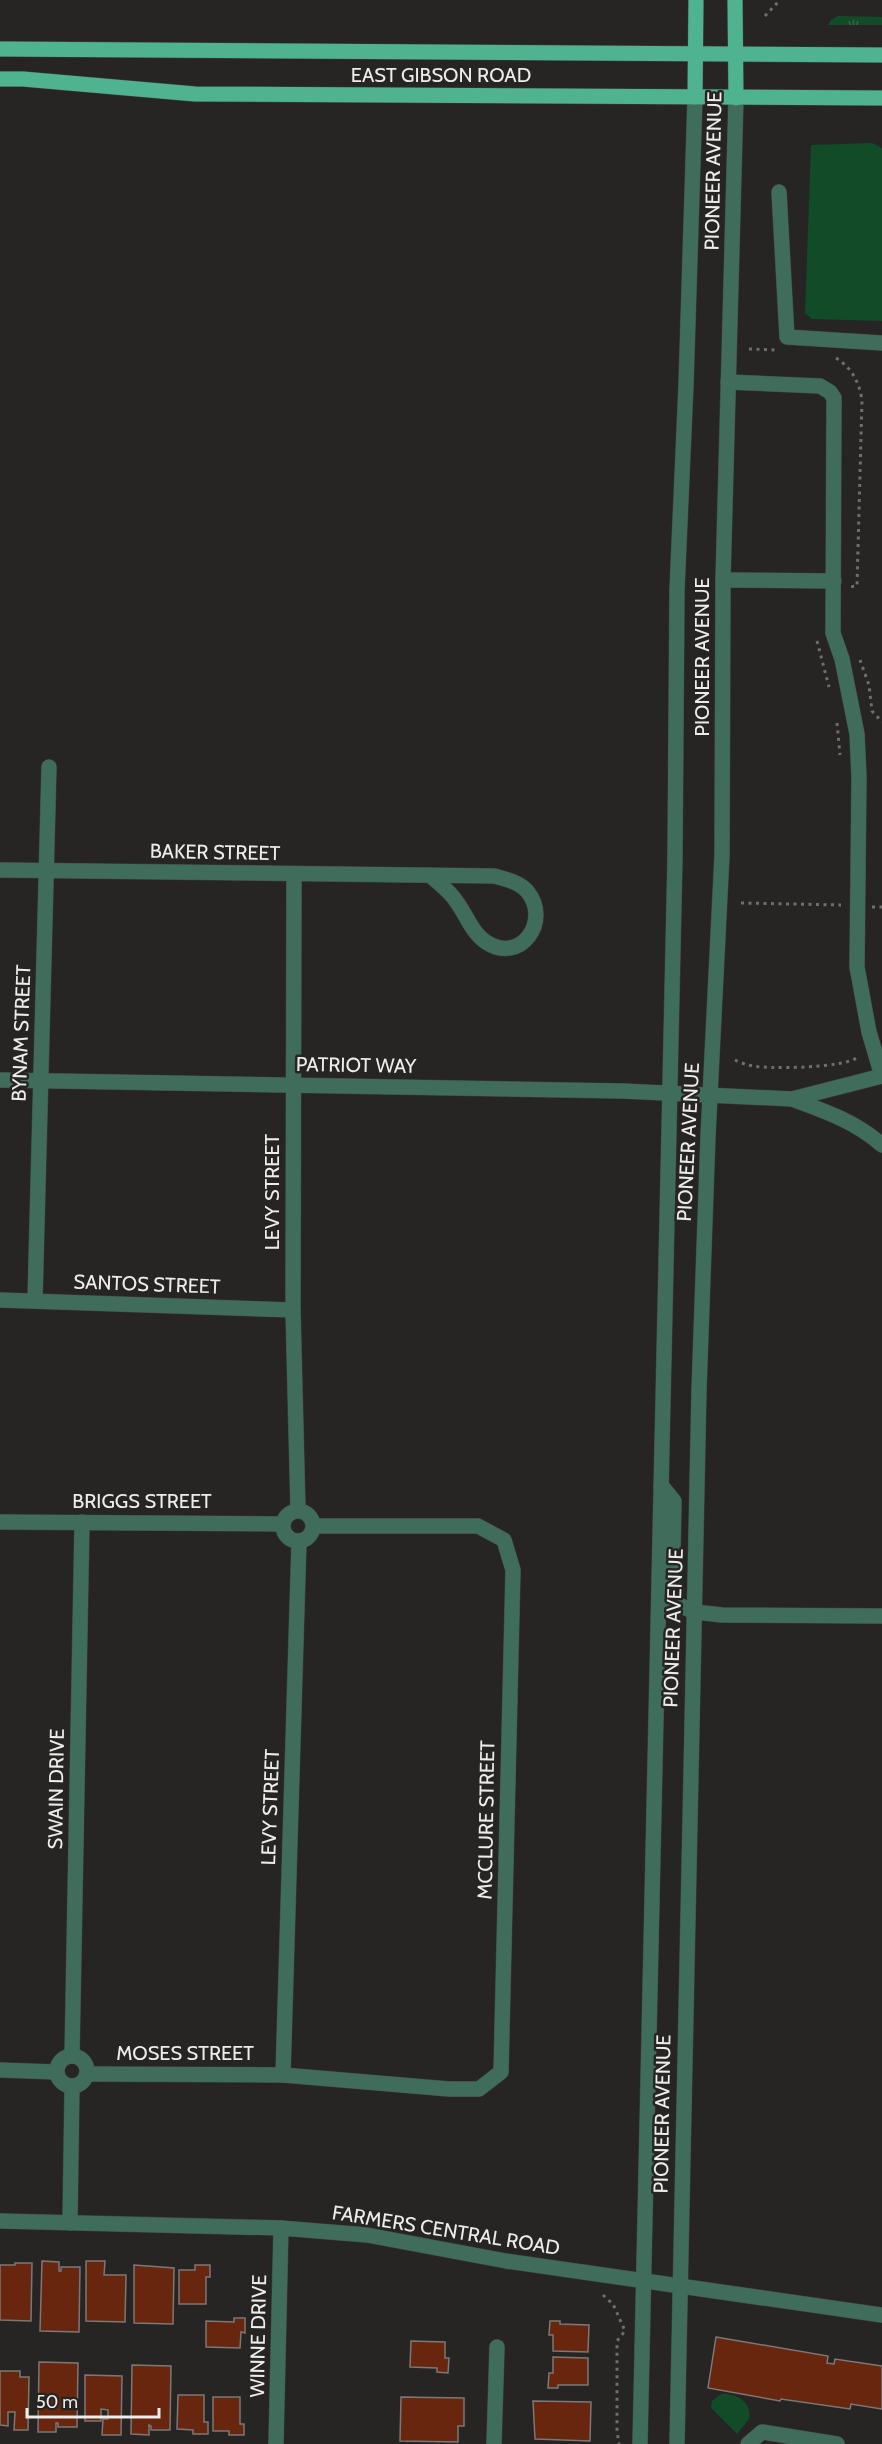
<svg xmlns="http://www.w3.org/2000/svg" width="882" height="2444" font-family="Cabin,sans-serif">
<style>
.grass{fill:url(#grass-tufts)}
.pitch{fill:#114b27}
.building{fill:#68260e;stroke:#7b7877;stroke-width:1.5}
.lines{fill:none;stroke-linecap:round;stroke-linejoin:round}
.minor-casing{stroke:#42413f;stroke-width:16}
.major-casing{stroke:#42413f;stroke-width:16}
.path{stroke:#706f6d;stroke-width:3;stroke-dasharray:3 4.5;stroke-linecap:butt}
.minor{stroke:#406c5b;stroke-width:15}
.major{stroke:#4fb391;stroke-width:15}
.labels{text-anchor:middle;dominant-baseline:central;stroke-width:5;stroke-linejoin:round;paint-order:stroke}
.street-label{font-size:20px;fill:#ececea;stroke:#262523}
</style>
<defs>
<pattern id="grass-tufts" width="24" height="20" patternUnits="userSpaceOnUse" patternTransform="scale(1.5)"><rect width="24" height="20" fill="#114b27"/><path d="M3 7l-1-3M5 7V3M7 7l1-3M15 17l-1-3M17 17v-4M19 17l1-3" fill="none" stroke="#346546"/></pattern>
</defs>
<rect width="100%" height="100%" fill="#262523"/>
<polygon class="grass" points="838,16 882,17 882,25 828,25 831,20"/>
<g class="pitch">
<polygon points="872,143 882,148 882,321 812,319 805,313 811,145"/>
<path d="M 721,2394 C 737,2393 752,2402 749,2419 L 737,2434 L 711,2408 L 712,2401 Z"/>
</g>
<g class="building">
<polygon points="42,2261 59,2262 59,2271 61,2271 61,2267 80,2267 79,2332 40,2331"/>
<polygon points="86,2261 105,2261 104,2275 126,2275 125,2322 86,2321"/>
<polygon points="15,2263 32,2263 31,2321 0,2320 0,2265 15,2265"/>
<polygon points="134,2265 174,2268 173,2324 134,2323"/>
<polygon points="195,2265 210,2265 210,2277 206,2277 206,2304 179,2304 179,2270 195,2270"/>
<polygon points="234,2318 245,2318 245,2333 241,2332 240,2348 206,2347 206,2321 234,2322"/>
<polygon points="550,2321 560,2321 560,2324 589,2325 588,2352 553,2351 553,2335 549,2335"/>
<polygon points="716,2337 828,2356 827,2363 834,2364 835,2359 882,2366 882,2409 851,2404 850,2409 781,2399 780,2401 708,2388"/>
<polygon points="411,2341 445,2342 445,2358 449,2358 448,2373 437,2372 437,2368 410,2367"/>
<polygon points="553,2357 588,2358 588,2385 558,2385 558,2388 548,2388 549,2373 553,2373"/>
<polygon points="39,2362 78,2363 77,2427 58,2427 58,2423 56,2423 56,2432 38,2432"/>
<polygon points="132,2365 171,2366 170,2430 151,2430 151,2426 149,2425 149,2435 131,2434"/>
<polygon points="0,2371 20,2371 20,2377 29,2377 28,2430 14,2430 15,2412 8,2412 8,2426 0,2425"/>
<polygon points="85,2375 122,2376 121,2435 102,2435 103,2419 108,2419 108,2410 101,2409 101,2421 85,2421"/>
<polygon points="178,2395 204,2395 204,2422 208,2422 208,2434 193,2434 193,2430 177,2429"/>
<polygon points="213,2397 240,2397 240,2424 244,2424 244,2435 229,2435 229,2431 213,2431"/>
<polygon points="401,2397 464,2398 464,2426 458,2426 458,2442 400,2441"/>
<polygon points="533,2401 591,2402 590,2441 535,2439"/>
</g>
<g class="lines">
<g class="minor-casing">
<g id="minor">
<polyline points="779,192 787,337 882,343"/>
<polyline points="728,382 820,386 830,392 834,398 833,633 842,659 857,734 859,777 857,967 869,1032 882,1076"/>
<polyline points="723,580 834,581"/>
<path d="M 0,870 L 494,876 C 505,879 519,882 527,891 C 552,921 520,965 486,942 C 472,933 466,914 456,901 C 450,891 438,883 430,875"/>
<polyline points="294,874 293,1310 298,1510"/>
<polyline points="0,1080 623,1091 792,1099 882,1076"/>
<path d="M 792,1099 C 825,1111 856,1122 882,1145"/>
<polyline points="0,1300 293,1310"/>
<polyline points="35,1300 49,767"/>
<polyline points="661,1485 674,1501 672,1602 695,1612 722,1615 882,1616"/>
<circle cx="298" cy="1526" r="15"/>
<polyline points="0,1522 283,1524"/>
<polyline points="72,2056 82,1522"/>
<circle cx="72" cy="2071" r="15"/>
<polyline points="0,2070 56,2072"/>
<polyline points="87,2074 283,2075 449,2089 479,2089 501,2072 513,1570 504,1540 478,1526 314,1526"/>
<polyline points="283,2075 299,1541"/>
<polyline points="0,2221 281,2228 367,2235 506,2261 882,2315"/>
<polyline points="70,2223 72,2087"/>
<polyline points="276,2444 281,2228"/>
<polyline points="494,2444 497,2347"/>
<polyline points="640,2444 675,857 677,590 686,385 695,97"/>
<polyline points="677,2444 699,1390 708,1136 722,855 723,580 736,98"/>
<polyline points="748,2444 762,2432 837,2444"/>
</g>
</g>
<g class="major-casing">
<g id="major">
<polyline points="735,0 736,98"/>
<polyline points="0,49 882,55"/>
<polyline points="0,79 23,79 195,94 882,98"/>
<polyline points="695,97 696,0"/>
</g>
</g>
<g class="path">
<polyline points="765,16 780,0"/>
<polyline points="749,349 777,350"/>
<path d="M 836,358 C 852,368 859,382 862,400 L 857,586 L 849,587"/>
<polyline points="817,641 829,687"/>
<polyline points="860,660 869,685 872,711 882,722"/>
<polyline points="837,723 840,755"/>
<polyline points="741,903 841,905"/>
<polyline points="872,907 882,907"/>
<path d="M 735,1060 C 739,1062 744,1064 748,1065 C 766,1070 846,1068 858,1057"/>
<polyline points="603,2295 613,2304 625,2331 617,2341 617,2431 619,2444"/>
</g>
<use href="#minor" class="minor"/>
<use href="#major" class="major"/>
</g>
<g class="labels">
<g class="street-label">
<text x="441" y="75">EAST GIBSON ROAD</text>
<text transform="translate(713 171) rotate(-89)">PIONEER AVENUE</text>
<text transform="translate(702 657) rotate(-90)">PIONEER AVENUE</text>
<text transform="translate(215 852) rotate(1)">BAKER STREET</text>
<text transform="translate(21 1033) rotate(-88)">BYNAM STREET</text>
<text transform="translate(356 1065) rotate(1)">PATRIOT WAY</text>
<text transform="translate(688 1142) rotate(-87)">PIONEER AVENUE</text>
<text transform="translate(272 1192) rotate(-90)">LEVY STREET</text>
<text transform="translate(147 1284) rotate(2)">SANTOS STREET</text>
<text x="142" y="1501">BRIGGS STREET</text>
<text transform="translate(673 1628) rotate(-88)">PIONEER AVENUE</text>
<text transform="translate(56 1789) rotate(-89)">SWAIN DRIVE</text>
<text transform="translate(270 1807) rotate(-88)">LEVY STREET</text>
<text transform="translate(486 1820) rotate(-89)">MCCLURE STREET</text>
<text x="185" y="2053">MOSES STREET</text>
<text transform="translate(662 2114) rotate(-89)">PIONEER AVENUE</text>
<text transform="translate(446 2230) rotate(9)">FARMERS CENTRAL ROAD</text>
<text transform="translate(258 2336) rotate(-89)">WINNE DRIVE</text>
</g>
</g>
<path d="M27 2408v9h132v-9" fill="none" stroke="#ececea" stroke-width="3"/>
<text x="36" y="2408" font-size="18" fill="#ececea" stroke="#262523" stroke-width="4.5" paint-order="stroke">50 m</text>
</svg>
